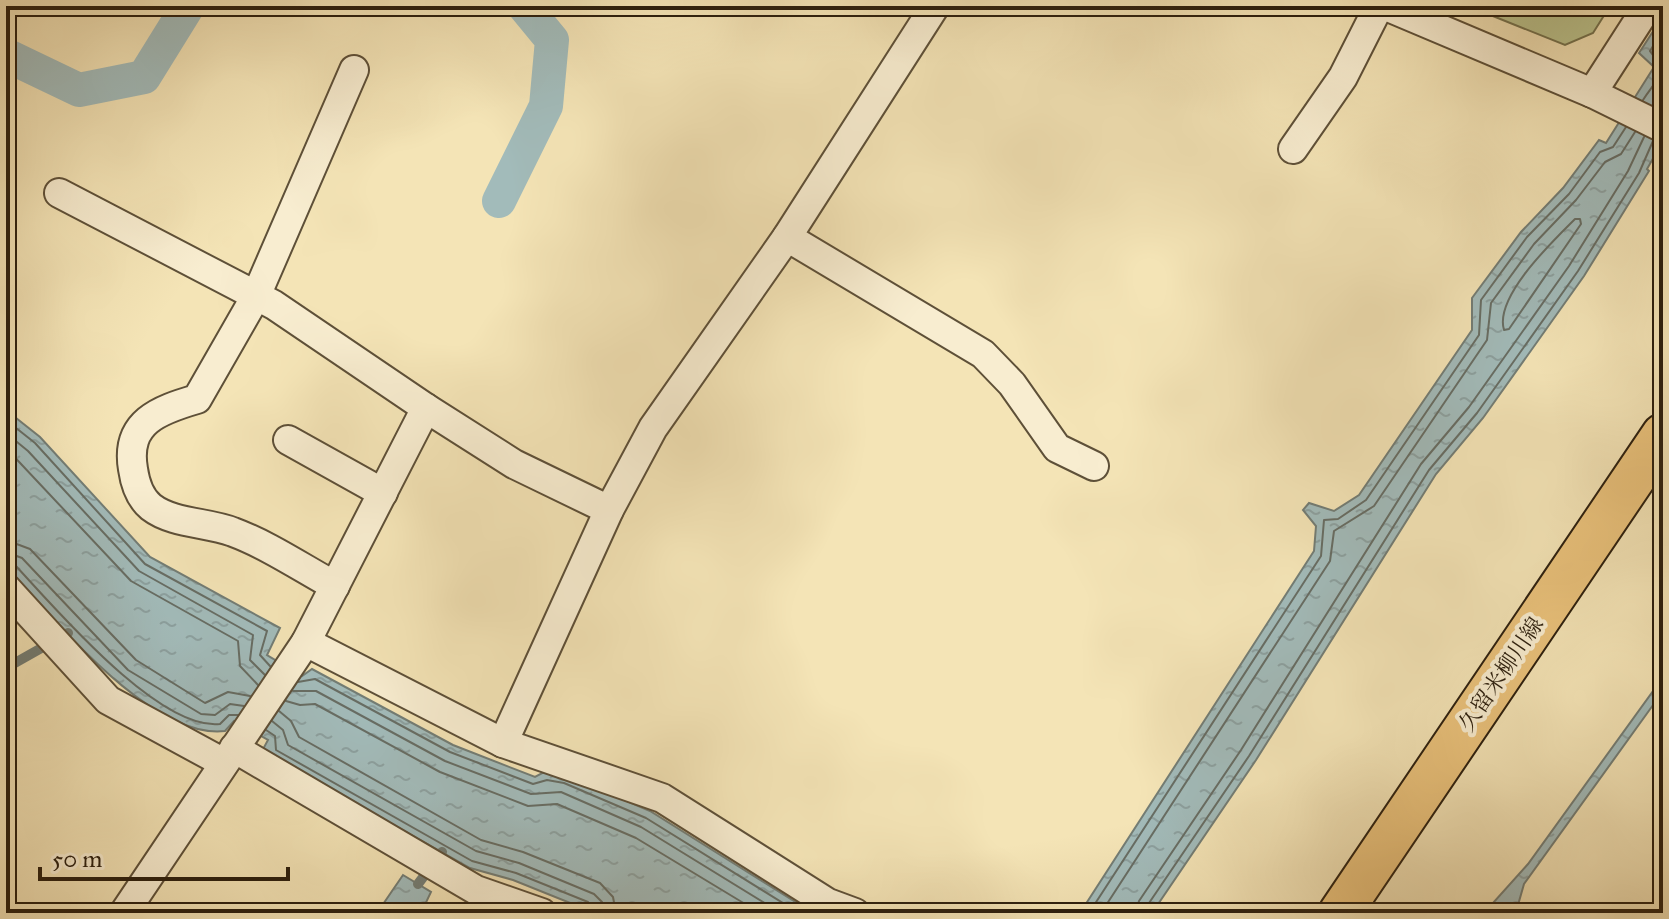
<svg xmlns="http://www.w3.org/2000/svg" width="1669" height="919" font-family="'IM FELL Great Primer','Noto Serif JP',serif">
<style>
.green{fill:#bbc48e;stroke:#74724e;stroke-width:2}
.water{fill:url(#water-ripples);stroke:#737d75;stroke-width:2}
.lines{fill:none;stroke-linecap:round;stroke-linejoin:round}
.shore{stroke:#676d64;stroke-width:2}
.stream{stroke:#737d75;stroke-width:10}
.canal{stroke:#a2bbba;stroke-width:34}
.street-casing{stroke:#5e5038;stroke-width:32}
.primary-casing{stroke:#2c1f0e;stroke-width:46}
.street{stroke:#f8edd0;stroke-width:28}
.primary{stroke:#eac27b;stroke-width:42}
.labels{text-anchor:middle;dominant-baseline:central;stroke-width:8;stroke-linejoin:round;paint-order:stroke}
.street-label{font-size:22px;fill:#2c1f0e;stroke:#f8edd0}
</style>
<defs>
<pattern id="water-ripples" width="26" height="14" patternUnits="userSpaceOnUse" patternTransform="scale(2)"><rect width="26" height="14" fill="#a2bbba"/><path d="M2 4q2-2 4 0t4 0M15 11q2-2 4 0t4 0" fill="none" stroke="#8ca09f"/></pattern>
</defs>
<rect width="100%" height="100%" fill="#f4e4b6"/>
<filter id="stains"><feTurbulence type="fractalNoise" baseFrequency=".0025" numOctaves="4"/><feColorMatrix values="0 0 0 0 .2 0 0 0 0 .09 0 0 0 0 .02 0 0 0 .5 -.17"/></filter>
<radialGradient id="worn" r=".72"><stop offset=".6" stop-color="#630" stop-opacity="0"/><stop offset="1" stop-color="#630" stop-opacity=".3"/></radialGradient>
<polygon class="green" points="1468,6 1610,6 1593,33 1565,45"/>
<g class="water">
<polygon points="1663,16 1663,141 1647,169 1649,171 1584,276 1483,418 1436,474 1256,760 1152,913 1080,913 1314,551 1316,526 1303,510 1309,503 1334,511 1359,495 1472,330 1472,298 1521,232 1563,188 1599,140 1606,143 1654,67 1639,53"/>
<path d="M 6,410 L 40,437 L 150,557 L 280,628 L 267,655 L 302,676 L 312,669 L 453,745 L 535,777 L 546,771 L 566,775 L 650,811 L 813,913 L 595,913 L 513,880 L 470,868 L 262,751 L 268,740 L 234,721 L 225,731 C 151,740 54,618 6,567 Z"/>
<polygon points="1663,647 1661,694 1524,884 1518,905 1535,913 1484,913 1528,864 1653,691"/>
<polygon points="403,875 431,892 421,913 377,913"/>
</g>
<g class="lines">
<g class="shore">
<path d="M 1643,100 C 1657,78 1669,74 1650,51 L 1663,30"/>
<path d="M 1575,219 L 1580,219 L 1581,224 L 1509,329 L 1504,330 C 1494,297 1552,242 1575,219 Z"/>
<polyline points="6,420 35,443 145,564 267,631 260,655 270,666"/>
<polyline points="6,433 28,451 139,571 253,635 250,660 265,675"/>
<polyline points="6,448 131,581 238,641 240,666 258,685"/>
<polyline points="6,540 30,549 136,660 205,703 228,692 250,696"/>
<polyline points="6,552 22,558 128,670 201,714 215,715 230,704 244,706"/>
<path d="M 6,562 L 15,565 C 55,608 159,731 220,724 L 229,715 L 238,715"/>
<polyline points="298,682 315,679 450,752 533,784 547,780 564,783 646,818 799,913"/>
<polyline points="293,691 316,691 445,761 531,794 561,792 641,827 781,913"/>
<polyline points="286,701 300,705 315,704 440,772 528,806 557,804 636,838 760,913"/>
<polyline points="279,711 291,721 299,737 481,840 523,852 600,883 613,897 616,913"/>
<polyline points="272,721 283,730 288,745 476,851 519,863 594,894 602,902 604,913"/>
<polyline points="266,730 275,736 276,750 472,861 516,873 588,902 594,913"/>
<polyline points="1089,913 1321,556 1324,520 1338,519 1366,500 1479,335 1481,300 1527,237 1569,194 1600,152 1613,147 1626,127"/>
<polyline points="1101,913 1330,561 1334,531 1374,506 1487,340 1491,303 1534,244 1576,200 1605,162 1621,154 1635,132"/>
<polyline points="1136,913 1139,901 1241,750 1421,464 1469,407 1569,266 1628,171 1644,137"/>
<polyline points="1146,913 1147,906 1249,756 1429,470 1477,413 1578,271 1639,173 1653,141"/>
</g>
<g class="stream">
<polyline points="6,668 68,633"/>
<polyline points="418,884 442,852"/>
</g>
<g class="canal">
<polyline points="6,55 79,90 144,77 188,6"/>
<polyline points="499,201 546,106 552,40 524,6"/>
</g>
<g class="street-casing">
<g id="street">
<polyline points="1386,6 1592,93"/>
<polyline points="1648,6 1592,93 1663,128"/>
<polyline points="1293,149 1343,77 1379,6"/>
<polyline points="59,193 274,305 426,408"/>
<polyline points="787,237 983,354 1012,384 1057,448 1094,466"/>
<polyline points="288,440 383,493"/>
<path d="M 335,586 C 302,568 268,545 233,532 C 208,522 173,524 151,507 C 140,498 135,483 133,469 C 125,422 159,410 197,399 L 256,296 L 354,70"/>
<polyline points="6,588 108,700 224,763"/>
<polyline points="503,743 609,510"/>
<polyline points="234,748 476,890 542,913"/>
<polyline points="124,913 306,642"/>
<polyline points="855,913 828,903 662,798 503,743 306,642 426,408 514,464 609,510 653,428 787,237 935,6"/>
</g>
</g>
<g class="primary-casing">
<polyline id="primary" points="1340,913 1663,435"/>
</g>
<use href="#street" class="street"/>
<use href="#primary" class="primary"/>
</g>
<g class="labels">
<g class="street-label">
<text transform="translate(1501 674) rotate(-56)">久留米柳川線</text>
</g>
</g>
<rect width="1669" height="919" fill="none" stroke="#f4e4b6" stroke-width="32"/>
<rect x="8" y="8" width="1653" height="903" fill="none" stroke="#2c1f0e" stroke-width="4"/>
<rect x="16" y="16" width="1637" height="887" fill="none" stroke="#2c1f0e" stroke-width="2"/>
<path d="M40 867v12h248v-12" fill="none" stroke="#2c1f0e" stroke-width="4"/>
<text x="52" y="867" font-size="24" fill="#2c1f0e" stroke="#f8edd0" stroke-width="6" paint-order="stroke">50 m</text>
<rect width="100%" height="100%" filter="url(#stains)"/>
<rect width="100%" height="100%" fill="url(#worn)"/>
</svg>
